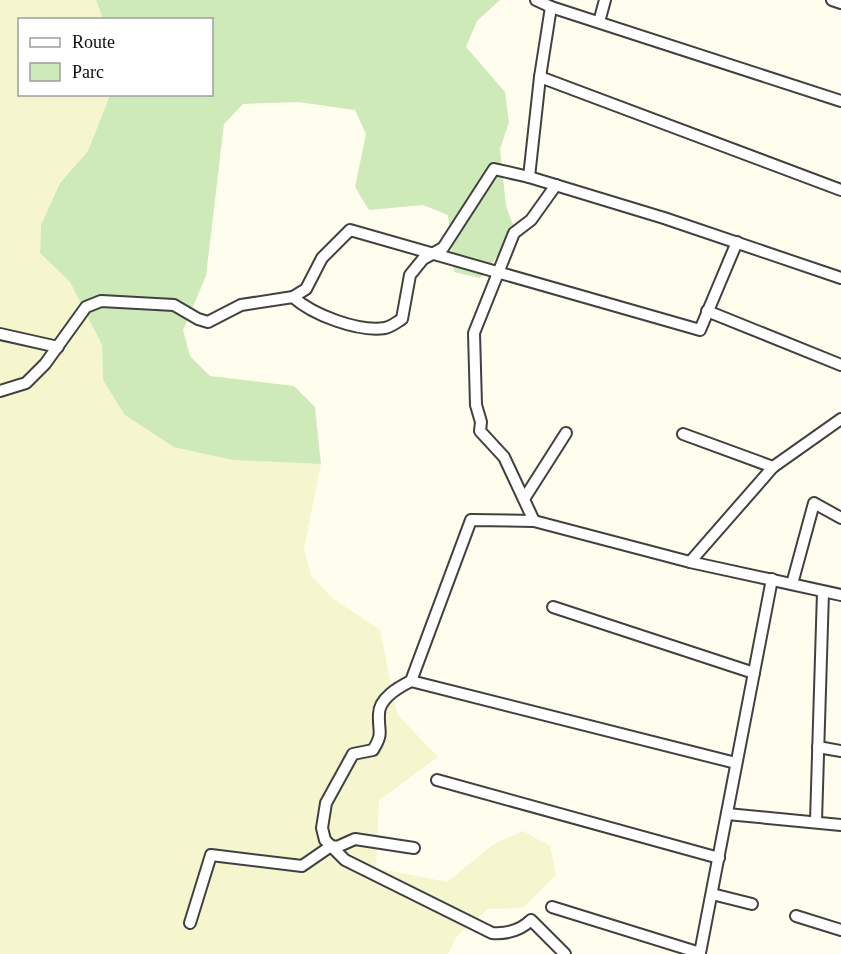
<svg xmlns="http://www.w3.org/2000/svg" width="841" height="954" font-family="Georgia,serif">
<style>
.farmland{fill:#f5f5ce}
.green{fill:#ceeab8}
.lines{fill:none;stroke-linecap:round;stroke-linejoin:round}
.minor-casing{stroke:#414141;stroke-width:14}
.minor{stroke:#fff;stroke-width:10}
</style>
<rect width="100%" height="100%" fill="#fffdee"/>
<polygon class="farmland" points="0,0 96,0 103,19 20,20 20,94 110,95 88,151 60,183 41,225 40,253 70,282 102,345 103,380 233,460 321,464 304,548 311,575 332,598 380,630 397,714 438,757 379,800 376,868 447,882 494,844 523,831 550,846 556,875 523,908 488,909 456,937 448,954 0,954"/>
<polygon class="green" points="96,0 500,0 477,21 466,47 505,92 509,122 500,149 506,206 516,233 480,278 454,272 448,215 423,205 369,210 355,187 366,134 355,110 298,102 243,104 224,124 206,276 183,330 190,356 210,376 294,386 315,407 321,464 233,460 174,447 125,415 103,380 102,345 70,282 40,253 41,225 60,183 88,151 110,95 212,94 212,20 103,19"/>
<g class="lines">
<g class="minor-casing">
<g id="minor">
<polyline points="536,0 551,7 841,101"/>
<polyline points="832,0 841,3"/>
<polyline points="599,22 605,0"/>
<polyline points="540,77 841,190"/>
<polyline points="529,177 540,77 551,7"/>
<path d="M 293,297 C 313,315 358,332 385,328 C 391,327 397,322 402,319 L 410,275 L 423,259 L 443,248 L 494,169 L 529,177 L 664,218 L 841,278"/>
<polyline points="707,311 841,365"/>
<polyline points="0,334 58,347"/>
<polyline points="0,391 26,383 45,364 86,307 101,301 174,305 198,319 208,322 241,305 293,297 306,289 322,258 350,230 700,330 737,242"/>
<polyline points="683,434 773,467"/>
<polyline points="524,499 566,433"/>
<polyline points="534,521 504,457 480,431 481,422 476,405 474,333 514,233 531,220 556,185"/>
<polyline points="690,562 773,467 841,419"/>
<polyline points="792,584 814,503 841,518"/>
<polyline points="553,607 754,673"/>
<polyline points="411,681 736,763"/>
<polyline points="818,747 841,751"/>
<polyline points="437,780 719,858"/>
<polyline points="727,814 841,825"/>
<polyline points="816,821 823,592"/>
<polyline points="712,894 752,904"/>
<polyline points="552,907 700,953 772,579"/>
<polyline points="796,916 841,930"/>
<polyline points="190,923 211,855 302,866 331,846 337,847 355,839 414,848"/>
<path d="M 565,954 L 531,920 C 520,931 507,934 492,933 L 345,860 L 325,840 L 322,828 L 326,803 L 353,754 L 373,750 C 384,732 378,733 379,714 C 379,698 399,687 411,681 L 471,520 L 534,521 L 690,562 L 841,595"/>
</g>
</g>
<use href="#minor" class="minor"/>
</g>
<rect x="18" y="18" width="195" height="78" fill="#ffffff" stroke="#9f9f9f" stroke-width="1.5"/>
<rect x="30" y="38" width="30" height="9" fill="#ffffff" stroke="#9f9f9f" stroke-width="1.5"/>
<text x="72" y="48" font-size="18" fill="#0e0e0e">Route</text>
<rect x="30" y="63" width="30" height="18" fill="#ceeab8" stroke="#9f9f9f" stroke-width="1.5"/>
<text x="72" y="78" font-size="18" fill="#0e0e0e">Parc</text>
</svg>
